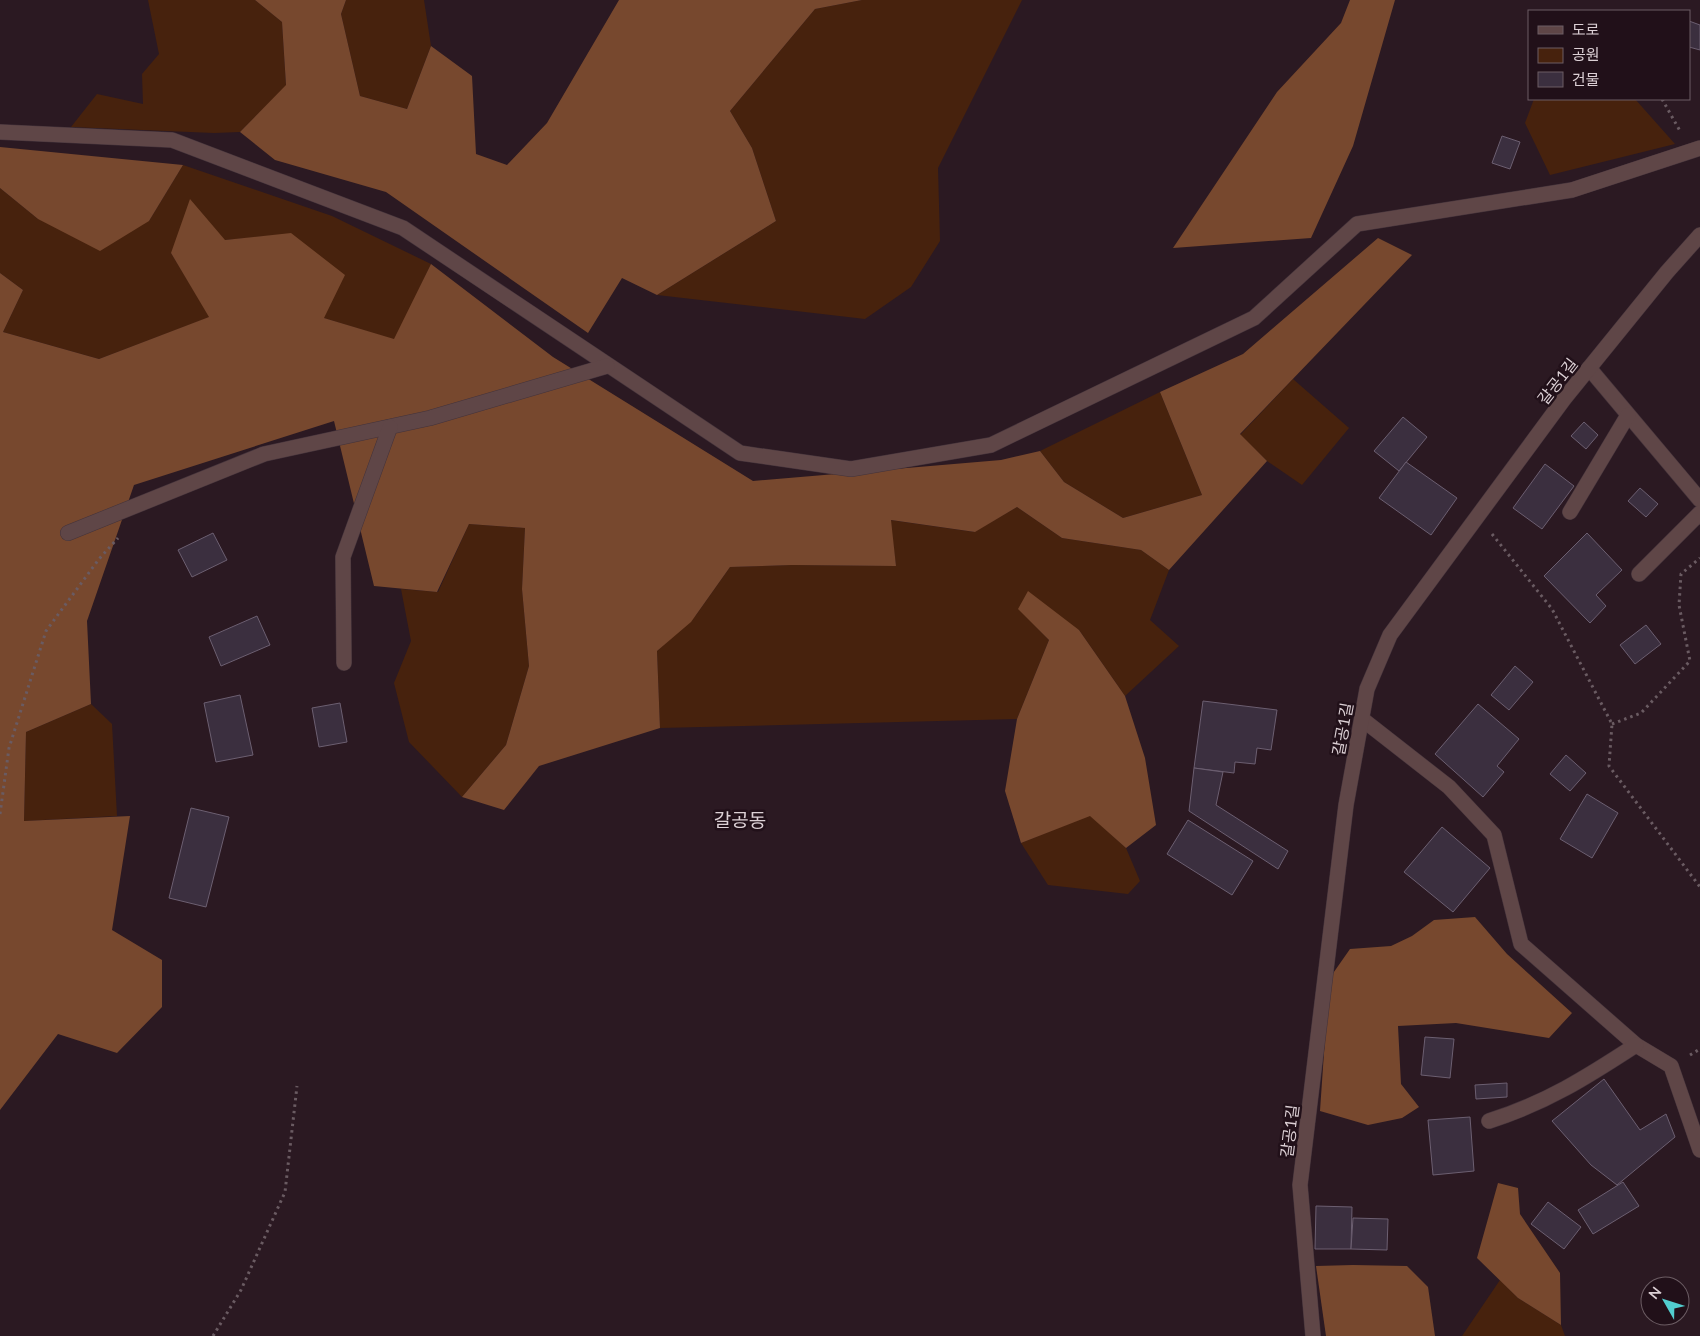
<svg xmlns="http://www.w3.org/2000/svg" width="1700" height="1336" font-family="Lato,'Noto Sans KR',sans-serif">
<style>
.green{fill:#47220d}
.forest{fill:#77482e}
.building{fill:#3b2f3f;stroke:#6c5f71}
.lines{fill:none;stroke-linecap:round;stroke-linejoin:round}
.minor-casing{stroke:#44333b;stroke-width:16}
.path{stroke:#6a5b62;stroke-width:3;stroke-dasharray:2.5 4;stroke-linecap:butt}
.minor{stroke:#5f4647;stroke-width:15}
.labels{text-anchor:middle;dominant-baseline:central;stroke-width:5;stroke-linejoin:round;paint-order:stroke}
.street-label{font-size:16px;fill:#dcd0d5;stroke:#211019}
.quarter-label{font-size:19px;fill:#dcd0d5;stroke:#211019}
</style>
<rect width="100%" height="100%" fill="#2b1922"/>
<g class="green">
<polygon points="148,0 255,0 282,22 286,86 240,132 214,133 71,127 97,94 143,104 142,74 159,54"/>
<polygon points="346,0 424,0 431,46 407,109 360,96 341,14"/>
<polygon points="862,0 1022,0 938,168 940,241 911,287 865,319 657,295 776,221 752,148 730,111 815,9"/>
<polygon points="1534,99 1635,99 1675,144 1550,175 1525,123"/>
<polygon points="183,165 332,216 431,264 395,340 324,318 291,234 225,240 171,253 210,317 99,359 3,332 23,290 0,273 0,188 38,219 149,221"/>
<polygon points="1293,379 1349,428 1302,485 1267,461 1240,435"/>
<polygon points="1160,392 1202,495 1123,518 1064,482 1040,451"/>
<polygon points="1017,507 1062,538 1141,550 1169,570 1150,620 1179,646 1125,696 1079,630 1019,609 1049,640 1017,719 660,728 657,651 696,615 730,567 792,565 896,566 890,520 974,532"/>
<polygon points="469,524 525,528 522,589 529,666 506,745 462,797 409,742 394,683 411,641 401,589 438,592"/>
<polygon points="91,704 112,724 117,816 24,821 26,732"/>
<polygon points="1090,815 1126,848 1140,881 1128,894 1048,885 1021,843"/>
<polygon points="1500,1280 1518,1298 1561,1325 1565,1336 1462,1336"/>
</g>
<g class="forest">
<polygon points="255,0 346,0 341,14 360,96 407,109 431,46 472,76 476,154 507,165 547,123 619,0 862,0 815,9 730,111 752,148 776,221 657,295 622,278 588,333 386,192 275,160 240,132 286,85 282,22"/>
<polygon points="1350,0 1395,0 1353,146 1311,238 1173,248 1277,92 1341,23"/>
<polygon points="0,148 0,147 183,165 149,221 100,251 38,219 0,188"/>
<polygon points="190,199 225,240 291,233 345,275 324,318 394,339 431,264 553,357 753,481 1001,460 1040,451 1064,482 1123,518 1202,495 1160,392 1243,354 1378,238 1412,255 1240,434 1267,461 1169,570 1141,550 1062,538 1017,507 975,532 891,520 896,566 792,565 730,567 691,622 657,651 660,728 539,766 504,810 462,797 506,745 529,666 522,589 525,528 469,524 437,592 374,586 334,421 134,485 87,621 91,704 26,732 24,821 130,816 112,930 162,960 162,1007 117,1053 58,1034 0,1110 0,273 23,290 3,332 99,359 209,317 171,253"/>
<polygon points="1028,591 1079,630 1125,696 1145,758 1156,825 1126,848 1090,816 1021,843 1005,791 1017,719 1049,640 1018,609"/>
<polygon points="1475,917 1507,954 1572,1013 1549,1038 1456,1023 1398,1026 1401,1084 1419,1107 1402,1118 1368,1125 1320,1111 1329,979 1350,949 1391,946 1412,936 1434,920"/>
<polygon points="1498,1183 1518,1188 1520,1214 1560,1273 1561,1325 1518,1298 1477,1258"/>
<polygon points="1353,1265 1407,1266 1428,1287 1435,1336 1326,1336 1316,1266"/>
</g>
<g class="building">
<polygon points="1689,21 1700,25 1700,50 1689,47"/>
<polygon points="1502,136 1520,142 1510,169 1492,163"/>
<polygon points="1403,417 1427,437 1399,471 1374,451"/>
<polygon points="1584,422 1598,435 1586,449 1571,436"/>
<polygon points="1406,462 1457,498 1431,535 1379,498"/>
<polygon points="1545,464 1574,486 1542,529 1513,508"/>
<polygon points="1640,488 1658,504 1646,517 1628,501"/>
<polygon points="213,533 227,560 192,577 178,550"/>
<polygon points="1587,533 1622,570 1596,595 1606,606 1590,623 1544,576"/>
<polygon points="257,616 270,645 221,666 209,637"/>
<polygon points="1646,625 1661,644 1635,664 1620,645"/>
<polygon points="1515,666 1533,682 1509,710 1491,695"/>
<polygon points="240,695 253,755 216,762 204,703"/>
<polygon points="1203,701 1277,710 1271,750 1257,748 1255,764 1235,762 1234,773 1194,768"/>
<polygon points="340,703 347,742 319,747 312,708"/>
<polygon points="1478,704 1519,739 1497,766 1504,772 1483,797 1435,754"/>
<polygon points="1566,755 1586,773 1570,791 1550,774"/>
<polygon points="1194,768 1223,772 1216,805 1288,851 1278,869 1189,811"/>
<polygon points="1587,794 1618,813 1592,858 1560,839"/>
<polygon points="191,808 229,817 206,907 169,898"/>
<polygon points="1188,820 1253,861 1232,895 1167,854"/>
<polygon points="1442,827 1490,868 1453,912 1404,872"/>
<polygon points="1425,1037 1454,1039 1450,1078 1421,1075"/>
<polygon points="1604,1079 1640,1130 1666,1114 1675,1137 1617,1185 1591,1165 1552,1121"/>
<polygon points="1507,1083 1507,1097 1476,1099 1475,1085"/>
<polygon points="1470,1117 1474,1171 1433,1175 1428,1120"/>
<polygon points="1623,1182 1639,1206 1593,1234 1578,1210"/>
<polygon points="1548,1202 1581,1227 1564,1249 1531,1224"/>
<polygon points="1316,1206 1352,1207 1351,1249 1315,1249"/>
<polygon points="1353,1218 1388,1219 1387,1250 1351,1249"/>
</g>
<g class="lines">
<g class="minor-casing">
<g id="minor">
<polyline points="0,132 172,140 403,228 740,453 851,469 991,445 1254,318 1357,224 1572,190 1700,148"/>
<polyline points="1589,368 1700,500"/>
<polyline points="1570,512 1628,415"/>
<polyline points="68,533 264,454 430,418 607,366"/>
<polyline points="1639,574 1700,513"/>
<polyline points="344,663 343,557 390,427"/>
<polyline points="1362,719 1449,787 1494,835 1521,944 1636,1045 1671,1066 1700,1150"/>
<path d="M 1489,1121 C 1546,1103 1587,1077 1636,1045"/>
<polyline points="1313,1336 1300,1185 1346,805 1367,689 1390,635 1564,399 1667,272 1700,235"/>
</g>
</g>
<g class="path">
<polyline points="1662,99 1680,131"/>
<polyline points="1492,534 1552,609 1612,724 1609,766 1700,887"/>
<polyline points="1612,724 1641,713 1690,661 1679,605 1681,574 1700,558"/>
<polyline points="0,814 9,748 46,631 99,559 118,538"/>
<polyline points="1690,1055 1700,1049"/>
<polyline points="213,1336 241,1290 285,1192 297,1086"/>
</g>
<use href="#minor" class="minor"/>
</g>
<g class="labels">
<g class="street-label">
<text transform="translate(1557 381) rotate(-52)">갈공1길</text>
<text transform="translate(1342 729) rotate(-80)">갈공1길</text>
<text transform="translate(1289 1131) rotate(-83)">갈공1길</text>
</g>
<g class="quarter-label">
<text x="740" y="819">갈공동</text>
</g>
</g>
<rect x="1528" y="10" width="162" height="90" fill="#211019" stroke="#6c5d64"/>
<rect x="1538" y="26" width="25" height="8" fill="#5f4647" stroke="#6c5d64"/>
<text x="1572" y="35" font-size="15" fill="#dcd0d5">도로</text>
<rect x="1538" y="48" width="25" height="15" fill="#47220d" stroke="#6c5d64"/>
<text x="1572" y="60" font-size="15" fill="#dcd0d5">공원</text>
<rect x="1538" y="72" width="25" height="15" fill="#3b2f3f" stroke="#6c5d64"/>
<text x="1572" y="85" font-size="15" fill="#dcd0d5">건물</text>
<g transform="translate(1665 1301) rotate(309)"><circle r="24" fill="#211019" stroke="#6c5d64"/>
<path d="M0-4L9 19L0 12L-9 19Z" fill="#52cdcf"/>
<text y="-8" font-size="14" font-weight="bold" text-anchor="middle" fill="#dcd0d5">N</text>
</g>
</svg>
